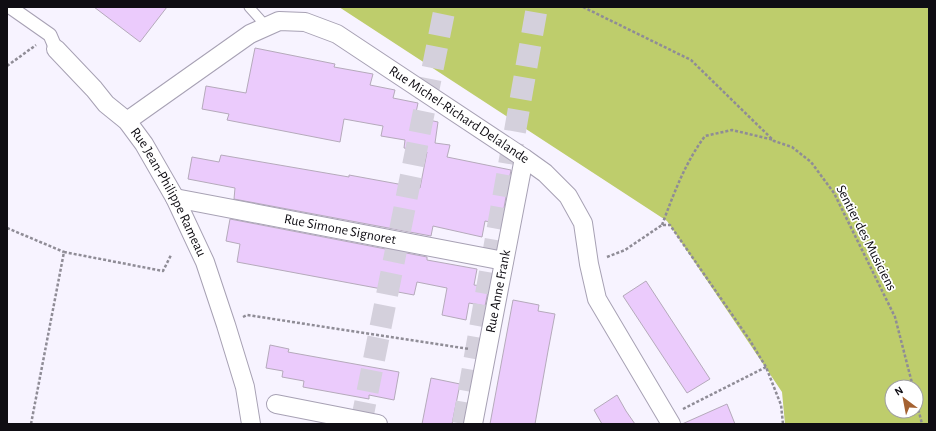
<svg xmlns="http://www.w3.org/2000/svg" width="936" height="431" font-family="'Alegreya Sans',sans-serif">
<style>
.forest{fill:#becd6c;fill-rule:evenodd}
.building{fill:#ebcbfc;stroke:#b5aabb}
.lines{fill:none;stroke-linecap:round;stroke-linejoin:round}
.trunk-tunnel{stroke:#d4d0dc;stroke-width:22;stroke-dasharray:22 11;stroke-linecap:butt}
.service-casing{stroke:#a7a1b4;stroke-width:11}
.pedestrian-casing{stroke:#a7a1b4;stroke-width:15}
.minor-casing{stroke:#a7a1b4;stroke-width:20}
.path{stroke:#8f8c96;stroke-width:2.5;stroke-dasharray:3 2;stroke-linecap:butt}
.service{stroke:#fff;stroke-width:9}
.pedestrian{stroke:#fff;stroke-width:13}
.minor{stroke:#fff;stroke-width:18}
.labels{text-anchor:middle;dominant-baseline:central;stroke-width:3.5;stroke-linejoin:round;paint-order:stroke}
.street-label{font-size:14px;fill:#0f0d13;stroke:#fff}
</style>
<rect width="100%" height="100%" fill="#f7f3ff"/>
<path class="forest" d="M 339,7 L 929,7 L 929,424 L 785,424 L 782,392 L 667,221 ZM 892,387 L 916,387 L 916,411 L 892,411 Z"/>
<g class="building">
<polygon points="94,7 167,7 140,42"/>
<polygon points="255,48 335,64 334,67 373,74 370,85 395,90 393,98 418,103 415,117 438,122 435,143 450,145 447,157 511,170 501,224 485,221 482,237 433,226 431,236 234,199 235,188 188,179 192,157 219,162 221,155 349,177 349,175 420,188 427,152 404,148 405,140 381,136 383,126 344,119 340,142 227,120 229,114 202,109 206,86 246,93"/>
<polygon points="230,219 427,257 427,260 477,269 474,285 489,287 485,306 469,303 466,320 442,315 447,288 417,282 414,295 237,262 240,244 226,241"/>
<polygon points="646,281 710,379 687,393 623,296"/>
<polygon points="513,300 539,305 538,311 555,314 548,351 535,424 490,424"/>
<polygon points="270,345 289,349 288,352 399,372 394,400 369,395 369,399 303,387 304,381 282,377 283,371 266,368"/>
<polygon points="431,378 460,384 452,424 422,424"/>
<polygon points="617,395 626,411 635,424 602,424 594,410"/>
<polygon points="727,404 735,424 682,424"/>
</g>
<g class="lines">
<g class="trunk-tunnel">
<polyline points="361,424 445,7"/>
<polyline points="463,424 537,7"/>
</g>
<g class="service-casing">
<polyline id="service" points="249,7 267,27"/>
</g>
<g class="pedestrian-casing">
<polyline id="pedestrian" points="10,7 50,35 56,49"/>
</g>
<g class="minor-casing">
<g id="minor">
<path id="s1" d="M 56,49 L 94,89 L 106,104 L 127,121 L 144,144 L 175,198 L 205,262 L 226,325 L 245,387 L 251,424"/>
<path id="s2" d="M 127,121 L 250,34 L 279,21 L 305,22 L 337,34 L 524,158 L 545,173 L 568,196 L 583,223 L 589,264 L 597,299 L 671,424"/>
<path id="s3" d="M 175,198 L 504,261"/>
<polyline points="276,404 378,424"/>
<path id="s4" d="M 473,424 L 524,158"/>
</g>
</g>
<g class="path">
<polyline points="583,7 691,60 774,141 792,147 811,162 834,193 895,317 913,387"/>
<polyline points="7,66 36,45"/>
<path d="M 662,225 C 674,193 685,163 705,136 L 732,130 L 774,140"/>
<polyline points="7,228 64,252"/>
<polyline points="607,257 625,250 662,225 670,225 749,339 766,367 781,405 783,424"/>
<polyline points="243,317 247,315 469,349"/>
<polyline points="916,400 922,424"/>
<polyline points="683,409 766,367"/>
<polyline points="31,424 64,252 163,271 171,255"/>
</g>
<use href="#service" class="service"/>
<use href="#pedestrian" class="pedestrian"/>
<use href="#minor" class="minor"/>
</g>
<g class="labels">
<g class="street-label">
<text stroke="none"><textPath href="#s2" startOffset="389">Rue Michel-Richard Delalande</textPath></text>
<text stroke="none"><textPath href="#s1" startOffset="184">Rue Jean-Philippe Rameau</textPath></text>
<text stroke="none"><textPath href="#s3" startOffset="168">Rue Simone Signoret</textPath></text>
<text transform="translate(866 238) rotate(63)">Sentier des Musiciens</text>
<text stroke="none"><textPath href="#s4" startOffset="135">Rue Anne Frank</textPath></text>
</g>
</g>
<rect width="936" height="431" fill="none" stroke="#0f0d13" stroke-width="16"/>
<g transform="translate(904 399) rotate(328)"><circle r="19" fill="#ffffff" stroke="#9f9ea1"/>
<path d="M0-3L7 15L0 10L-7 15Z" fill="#a56231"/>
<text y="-6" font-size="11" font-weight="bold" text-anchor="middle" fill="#0f0d13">N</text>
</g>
</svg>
